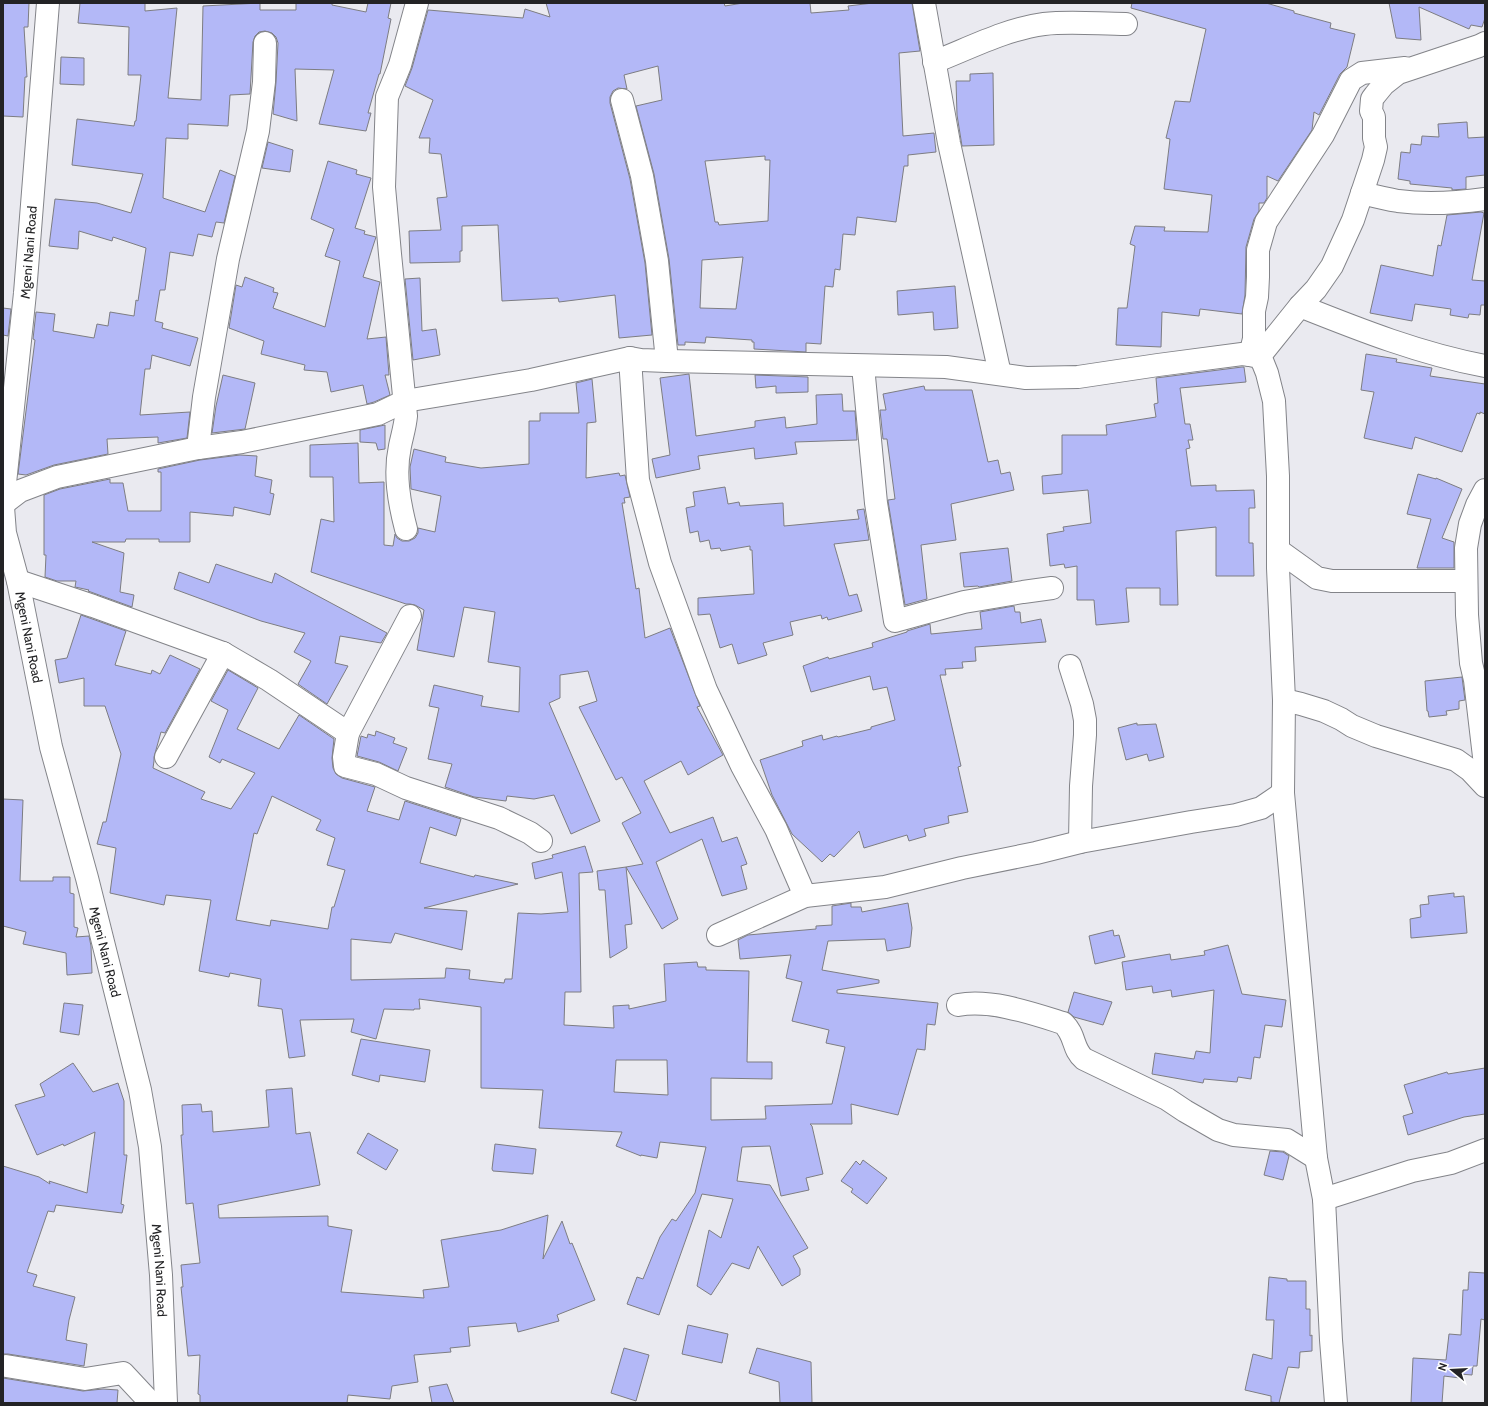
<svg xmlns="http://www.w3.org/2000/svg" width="1488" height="1406" font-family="Cabin,sans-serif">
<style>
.building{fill:#b3b8f7;stroke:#7d7d82;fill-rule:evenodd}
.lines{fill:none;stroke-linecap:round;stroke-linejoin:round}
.minor-casing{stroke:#838489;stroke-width:24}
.minor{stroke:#fff;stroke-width:22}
.labels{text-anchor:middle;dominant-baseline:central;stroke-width:3;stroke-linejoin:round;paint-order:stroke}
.street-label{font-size:13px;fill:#232325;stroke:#fff}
</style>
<rect width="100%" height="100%" fill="#eaeaf0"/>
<g class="building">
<polygon points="3,3 29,3 28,27 24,27 27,77 25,77 23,117 3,116"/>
<polygon points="80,3 145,3 145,11 177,8 168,98 201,100 203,6 260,3 260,10 296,10 296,3 332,3 332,5 366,12 368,3 391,3 388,18 391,19 380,74 379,74 368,113 371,113 366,131 319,124 334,70 295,69 297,121 273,114 276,82 278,43 276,37 272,33 265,31 259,32 255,36 253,42 250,94 230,95 228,126 188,124 188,139 166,138 163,198 205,212 220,170 235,176 224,223 216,222 212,237 198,234 193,256 170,252 165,290 160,290 155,321 163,323 162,328 198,338 190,366 152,355 150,369 145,369 140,415 190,412 187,438 158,443 158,437 107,439 108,454 54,465 26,475 18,474 35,340 33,339 36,312 55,314 53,331 94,338 97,324 108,326 110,312 134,316 136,300 138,301 146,248 113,237 112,241 79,231 78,249 49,246 55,199 97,203 131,213 143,174 72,165 77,119 134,126 135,121 136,121 141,75 128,75 129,27 78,23"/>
<path d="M 546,3 L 724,3 L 725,6 L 743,3 L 810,3 L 811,13 L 849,10 L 848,6 L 873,3 L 912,3 L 920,51 L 899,53 L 903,136 L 934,133 L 936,152 L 908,155 L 908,166 L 904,166 L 896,222 L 857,217 L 855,235 L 843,234 L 840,270 L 835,269 L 833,287 L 825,286 L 821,344 L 806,343 L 806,352 L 754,349 L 754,342 L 752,342 L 752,340 L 706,337 L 705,343 L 685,342 L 685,345 L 678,345 L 669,259 L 654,174 L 636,106 L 662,100 L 658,66 L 624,75 L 627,89 L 618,88 L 613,91 L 610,97 L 610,103 L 630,179 L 645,263 L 652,335 L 619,338 L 615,295 L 559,302 L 558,298 L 502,301 L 498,225 L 462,226 L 462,251 L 460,251 L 460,262 L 410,263 L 409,231 L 441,230 L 437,198 L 447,197 L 441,154 L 429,153 L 430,138 L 419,138 L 433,100 L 405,86 L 412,68 L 428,10 L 523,18 L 525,9 L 550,17 ZM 765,156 L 765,160 L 770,160 L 768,221 L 719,225 L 718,222 L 715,222 L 705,161 ZM 743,257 L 736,309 L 700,308 L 702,260 Z"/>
<polygon points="1132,3 1266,3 1294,11 1294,13 1331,23 1330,28 1355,34 1347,67 1340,74 1319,115 1314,112 1312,130 1278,181 1267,176 1267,198 1264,203 1259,203 1259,211 1254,219 1246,247 1245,295 1242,314 1200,309 1199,316 1162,312 1161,347 1116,345 1118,308 1127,308 1135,246 1130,244 1135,226 1165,227 1164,231 1208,232 1212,195 1164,189 1170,139 1166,138 1175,101 1190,102 1206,29 1131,8"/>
<polygon points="1389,3 1485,3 1485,18 1482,27 1471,25 1469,29 1419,7 1421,40 1396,38"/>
<polygon points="61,57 84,58 84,85 60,84"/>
<polygon points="993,73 994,145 962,146 957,115 956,81 970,81 970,74"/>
<polygon points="1467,122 1468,138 1485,137 1485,175 1466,177 1466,189 1452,190 1452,188 1410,184 1410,181 1398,179 1401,152 1410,153 1411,144 1421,145 1422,136 1439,137 1438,124"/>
<polygon points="268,142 293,150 290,172 262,168"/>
<polygon points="328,161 357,170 356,174 371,178 355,228 365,231 364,234 376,237 363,277 380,282 367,339 386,337 389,375 385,375 390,395 374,402 367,404 363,385 331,392 327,372 304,370 305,365 261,354 264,341 229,328 236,285 242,287 245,277 274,288 273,292 278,293 273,308 325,327 340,261 325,256 334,229 311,219"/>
<polygon points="1481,212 1484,213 1472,280 1485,281 1485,305 1481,305 1480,315 1469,314 1468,318 1450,315 1451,309 1415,304 1412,321 1370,313 1381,265 1433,276 1438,245 1441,246 1447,215"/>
<polygon points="420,278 422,331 436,329 440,355 413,360 405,279"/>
<polygon points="955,286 958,328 934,330 933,312 898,315 897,291"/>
<polygon points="3,308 11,309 8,336 3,335"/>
<polygon points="1366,354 1397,359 1396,362 1432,368 1430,376 1485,384 1485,414 1480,412 1480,414 1477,413 1462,452 1415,437 1412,449 1364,438 1374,392 1361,390"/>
<polygon points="1242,367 1244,367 1246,382 1180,388 1185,424 1190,424 1193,440 1188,440 1190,448 1186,449 1191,486 1216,485 1216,491 1254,490 1255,508 1249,508 1249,543 1253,543 1254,576 1216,576 1216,527 1176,531 1178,605 1160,605 1160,588 1126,588 1129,622 1096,625 1094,600 1077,600 1077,566 1065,568 1064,564 1050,566 1047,534 1064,531 1063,527 1091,523 1088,490 1043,494 1042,476 1062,474 1062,435 1107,435 1106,425 1156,417 1154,404 1158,403 1156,378"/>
<polygon points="689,374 696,436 755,427 755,421 785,417 786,428 817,424 816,395 842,394 843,411 855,411 857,440 795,442 797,454 755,459 754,448 698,456 700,469 656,478 652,459 670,455 660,378"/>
<polygon points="223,375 255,383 245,429 212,433 216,406"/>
<polygon points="755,375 808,377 808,392 776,393 776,386 756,388"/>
<polygon points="592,379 596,422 587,423 586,478 619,473 620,476 625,475 630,497 624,498 625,503 622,503 636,589 639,588 645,638 670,628 700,706 697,707 723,755 688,775 681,761 644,781 670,833 713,817 722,842 737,837 747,864 741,866 747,889 722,896 702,839 656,862 678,919 662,929 626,867 643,864 622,823 641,813 622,777 616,780 579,707 597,701 588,671 560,675 560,698 549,703 600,821 571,834 554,795 534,799 507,796 506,801 474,797 445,787 452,764 428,759 439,708 429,706 434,685 483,696 481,706 519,712 520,667 488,662 495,612 464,607 454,657 417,650 424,610 415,605 410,604 406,604 311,572 321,519 334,522 333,477 310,477 310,445 358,443 359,483 384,482 384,545 393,546 395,534 397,538 402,541 409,541 415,538 418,533 418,528 435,532 441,496 411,489 410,467 414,449 446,457 445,462 481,468 529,464 529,421 540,421 540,413 579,413 576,383"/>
<polygon points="924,386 925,390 972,390 988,462 998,460 1001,474 1010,472 1014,490 951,504 956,540 921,545 927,599 905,605 888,501 888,500 895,499 887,439 883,439 880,410 886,410 883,394"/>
<polygon points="385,425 385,449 378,450 376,443 360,442 360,430"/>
<polygon points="240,455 257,456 255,476 272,480 270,493 274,494 270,515 234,507 233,516 190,512 190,542 159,542 159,539 126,539 125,542 92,542 124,553 120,592 134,595 132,607 88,591 89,590 75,587 76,581 57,581 45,577 46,555 44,555 44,495 60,489 110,479 110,483 123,483 128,511 161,511 161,472 158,472 158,469 200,460"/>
<polygon points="1418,474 1436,479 1436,478 1462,489 1442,538 1454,542 1454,568 1417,568 1431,519 1407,514"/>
<polygon points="725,487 728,504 739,502 740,506 783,503 784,526 859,519 857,510 864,509 869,540 834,544 849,596 857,594 862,611 828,620 827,617 822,619 821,615 790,622 793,635 763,643 767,655 738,664 732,644 720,648 710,614 698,615 698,598 754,594 752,550 750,550 750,546 721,551 720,548 711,549 709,540 700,542 698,531 690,533 686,508 695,506 693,492"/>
<polygon points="1008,548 1012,581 979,587 978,586 964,587 960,553"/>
<polygon points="216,564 272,583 275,573 387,633 381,643 340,636 335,663 348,666 327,704 298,684 311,661 294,652 305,633 261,621 174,589 179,572 209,583"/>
<polygon points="1014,606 1015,612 1020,612 1021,623 1041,619 1046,642 975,647 976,661 962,662 963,668 945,669 946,675 940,675 961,766 958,767 968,812 948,816 949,823 924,829 926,836 909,841 907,835 864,848 859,831 834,857 830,854 822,862 792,834 772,795 760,760 803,746 802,741 822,735 823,740 837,736 838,737 871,729 871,727 895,720 887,687 873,690 870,676 811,692 803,666 828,657 829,659 873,647 872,643 907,632 907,631 930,624 931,634 982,629 980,612"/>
<path d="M 81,615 L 126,631 L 115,665 L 151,674 L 152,670 L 160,674 L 170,655 L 200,669 L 165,733 L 161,732 L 154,757 L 154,761 L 153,768 L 205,792 L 201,799 L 231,809 L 255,773 L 222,759 L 220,763 L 209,757 L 228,710 L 211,701 L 228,670 L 258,688 L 237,729 L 279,749 L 299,715 L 334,739 L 332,758 L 333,768 L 336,774 L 342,778 L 375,787 L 367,811 L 399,820 L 405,801 L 461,819 L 456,836 L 430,827 L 420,863 L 474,877 L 475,875 L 518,884 L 424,908 L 467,911 L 462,950 L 395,933 L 391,943 L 351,939 L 351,980 L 445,978 L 446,968 L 470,970 L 469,979 L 504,983 L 505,979 L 512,979 L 518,913 L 541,914 L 568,912 L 562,872 L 535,879 L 532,863 L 553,858 L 552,855 L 585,846 L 593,872 L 579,873 L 581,992 L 565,992 L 564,1025 L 614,1028 L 613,1006 L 629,1005 L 629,1009 L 666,1001 L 664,964 L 697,962 L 698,967 L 706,967 L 706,970 L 749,971 L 747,1062 L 772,1062 L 772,1079 L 711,1078 L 711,1120 L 766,1119 L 765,1106 L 832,1104 L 845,1047 L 826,1043 L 829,1030 L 792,1021 L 802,982 L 786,978 L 791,955 L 740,959 L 738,940 L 748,935 L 816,929 L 816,926 L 832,925 L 832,906 L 851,903 L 851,907 L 861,907 L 862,912 L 908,903 L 912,928 L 910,947 L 887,951 L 885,939 L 828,941 L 822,970 L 879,980 L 879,983 L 837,990 L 837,993 L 938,1003 L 935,1025 L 927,1024 L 925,1050 L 917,1049 L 898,1115 L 851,1104 L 852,1124 L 810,1124 L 812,1126 L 823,1174 L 806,1178 L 809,1190 L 781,1196 L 770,1146 L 742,1147 L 737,1181 L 770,1185 L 808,1248 L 793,1256 L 800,1269 L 800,1275 L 782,1286 L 758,1246 L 749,1269 L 732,1263 L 711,1295 L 697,1286 L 709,1230 L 721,1238 L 733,1199 L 702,1194 L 659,1315 L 627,1304 L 637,1277 L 643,1279 L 660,1237 L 672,1219 L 676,1221 L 695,1193 L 706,1147 L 660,1142 L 657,1158 L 641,1155 L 641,1156 L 616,1146 L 622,1132 L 539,1128 L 543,1090 L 481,1088 L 481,1007 L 419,999 L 420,1009 L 414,1009 L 414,1010 L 384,1009 L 376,1039 L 351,1032 L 354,1019 L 300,1020 L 305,1056 L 289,1058 L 282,1009 L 258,1006 L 261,979 L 230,973 L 229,977 L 199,971 L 211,900 L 166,895 L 164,905 L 110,893 L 116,848 L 97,844 L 103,822 L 106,822 L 121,754 L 105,706 L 84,706 L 84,678 L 59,683 L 55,660 L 67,658 ZM 272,796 L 321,820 L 316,830 L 335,838 L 327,865 L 345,870 L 334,907 L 332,907 L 328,929 L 271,920 L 270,926 L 236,920 L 254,833 L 257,834 ZM 616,1060 L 667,1060 L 668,1095 L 614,1092 Z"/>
<polygon points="1462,677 1465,700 1459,701 1459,709 1446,711 1447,715 1429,717 1428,711 1427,711 1425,681"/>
<polygon points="1137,723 1137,725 1156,724 1164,757 1149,761 1147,754 1126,760 1118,728"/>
<polygon points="376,731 395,738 393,743 407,748 398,771 379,762 357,756 361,736 367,738 368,734 375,736"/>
<polygon points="3,799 23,800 20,881 53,881 53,877 70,877 70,893 74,894 74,927 78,928 76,937 89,936 91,946 92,973 67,975 66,953 23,944 26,932 3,926"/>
<polygon points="626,867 632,924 625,925 627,948 610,958 605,890 599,890 597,871"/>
<polygon points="1454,893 1454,897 1464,896 1467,933 1411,938 1410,919 1421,917 1420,905 1429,904 1428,896"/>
<polygon points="1113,930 1114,936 1119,935 1125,957 1095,964 1089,936"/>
<polygon points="1228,945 1242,994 1286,1000 1282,1027 1265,1025 1260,1058 1254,1057 1251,1079 1238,1077 1237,1082 1204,1079 1203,1083 1152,1074 1155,1053 1194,1059 1196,1051 1210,1053 1214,990 1172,997 1171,990 1153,993 1152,986 1126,990 1122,962 1170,954 1171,960 1205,955 1204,951"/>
<polygon points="1074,992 1112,1002 1103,1025 1074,1017 1068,1012"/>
<polygon points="64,1003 83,1005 79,1035 60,1032"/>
<polygon points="361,1039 430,1050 425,1082 380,1075 379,1082 352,1075"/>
<polygon points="73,1063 93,1092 118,1083 124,1101 124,1155 127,1155 121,1204 124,1205 122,1213 56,1205 54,1212 48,1211 27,1272 37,1275 33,1286 75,1297 69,1320 66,1340 87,1344 84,1366 8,1354 3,1354 3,1166 39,1177 50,1184 49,1181 87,1193 95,1132 64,1146 63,1144 37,1155 15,1105 45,1096 40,1084"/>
<polygon points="1485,1068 1485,1114 1464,1117 1408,1135 1403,1116 1413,1113 1404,1085 1447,1072 1448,1074"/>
<polygon points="292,1088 296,1134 310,1132 320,1185 218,1205 219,1218 328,1216 328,1226 352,1230 341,1292 424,1298 423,1290 449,1287 441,1240 501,1230 548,1215 543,1259 562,1221 570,1244 572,1243 595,1300 557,1315 559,1321 518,1332 516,1323 468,1327 470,1346 450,1348 451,1352 414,1355 418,1382 392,1386 390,1399 348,1395 347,1403 200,1403 200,1395 198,1394 200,1355 188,1356 181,1287 183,1287 181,1265 200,1263 193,1203 186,1204 181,1135 183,1135 182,1105 201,1104 202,1112 212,1111 213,1132 269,1127 266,1090"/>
<polygon points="368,1133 398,1150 386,1170 357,1153"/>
<polygon points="495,1144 536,1149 533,1174 493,1171 492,1169"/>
<polygon points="1270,1151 1283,1152 1289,1156 1283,1180 1264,1175"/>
<polygon points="863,1160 887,1178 867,1204 851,1192 853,1189 841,1181 856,1161 860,1165"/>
<polygon points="1469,1272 1485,1273 1485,1320 1481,1319 1477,1366 1473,1366 1472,1375 1460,1374 1460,1378 1444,1376 1442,1403 1411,1403 1413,1358 1446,1360 1449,1334 1461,1335 1463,1290 1468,1290"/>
<polygon points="1269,1277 1287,1279 1287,1281 1306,1281 1306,1309 1310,1309 1310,1336 1312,1335 1312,1351 1300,1352 1299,1368 1288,1367 1279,1403 1271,1402 1271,1396 1245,1390 1253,1354 1272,1359 1274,1320 1266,1320"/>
<polygon points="688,1325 728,1334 722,1363 682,1354"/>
<polygon points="624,1348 649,1355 636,1401 611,1393"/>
<polygon points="757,1348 811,1362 812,1403 780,1403 779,1382 749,1373"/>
<polygon points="3,1378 83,1391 103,1389 118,1390 117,1403 3,1403"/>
<polygon points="447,1384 454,1403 432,1403 429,1387"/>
</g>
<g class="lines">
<g class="minor-casing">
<g id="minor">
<polyline points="924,3 949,143 1000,374"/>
<path d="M 934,62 C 970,48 1006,29 1044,24 C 1071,21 1099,24 1126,24"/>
<polyline points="622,100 642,176 657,261 667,361"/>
<path d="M 1362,193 C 1374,196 1386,199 1398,201 C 1428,205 1456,203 1485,199"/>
<path d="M 1300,306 C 1360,330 1421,354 1485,366"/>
<polyline points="1250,355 1254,339 1254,311 1257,297 1258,277 1258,250 1266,222 1323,135 1351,80 1362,73 1405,68"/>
<polyline points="1259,357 1300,306 1316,289 1332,266 1353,220 1373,160 1376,147 1374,138 1374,117 1371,111 1372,99 1375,95 1384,84 1398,73 1479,46 1485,43"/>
<polyline points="630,358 638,480 660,563 706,690 742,766 776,829 805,896"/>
<polyline points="863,366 876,503 895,621 964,602 1023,592 1052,588"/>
<polyline points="198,448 204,397 228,259 258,131 264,82 265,43"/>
<polyline points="1485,490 1477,505 1470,524 1466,548 1467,615 1471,663 1475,680 1485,765"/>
<path id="s1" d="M 3,502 L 25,293 L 48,3"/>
<polyline points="3,504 20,491 57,477 198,448 242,442 378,414 405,401 531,380 630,358 641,360 667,361 946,367 1026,378 1078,377 1158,365 1242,354 1250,355 1259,357 1263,363 1267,373 1274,401 1278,476 1278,568 1284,700 1283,793 1316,1158 1324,1199 1331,1340 1336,1403"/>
<path id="s2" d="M 3,507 L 5,533 L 18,581 L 51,747 L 87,878 L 140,1090 L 150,1147 L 161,1275 L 166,1403"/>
<path d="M 406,529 C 399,502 394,474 400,446 C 402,436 405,427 406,416 L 390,254 L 384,187 L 387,97 L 400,65 L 417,3"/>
<polyline points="1278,550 1317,578 1332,581 1466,581"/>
<polyline points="18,581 93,606 223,653 269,680 348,733 344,757 345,766 376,774 406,788 499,818 530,833 541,841"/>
<polyline points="1070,666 1082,704 1085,720 1085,735 1081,786 1080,842"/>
<polyline points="1284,700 1301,704 1324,711 1341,719 1352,726 1376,736 1456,760 1470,770 1485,786"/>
<polyline points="348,733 410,616"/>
<polyline points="166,757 223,653"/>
<polyline points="718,935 805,896 885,887 962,868 1036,853 1080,842 1191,822 1236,815 1261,808 1283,793"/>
<path d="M 958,1005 C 991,999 1031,1013 1063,1023 C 1076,1035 1072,1049 1084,1059 L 1167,1099 L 1185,1111 L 1218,1130 L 1234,1135 L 1287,1140 L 1316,1158"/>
<polyline points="1324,1199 1412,1171 1451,1163 1485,1150"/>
<polyline points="6,1366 85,1379 123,1373 151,1403"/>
</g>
</g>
<use href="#minor" class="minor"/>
</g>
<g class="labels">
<g class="street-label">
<text stroke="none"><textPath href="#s1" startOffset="251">Mgeni Nani Road</textPath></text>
<text stroke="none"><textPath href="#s2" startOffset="133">Mgeni Nani Road</textPath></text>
<text stroke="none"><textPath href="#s2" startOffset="457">Mgeni Nani Road</textPath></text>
<text stroke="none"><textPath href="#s2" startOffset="781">Mgeni Nani Road</textPath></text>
</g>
</g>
<rect width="1488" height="1406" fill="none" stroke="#232325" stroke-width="8"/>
<g transform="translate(1452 1370) rotate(288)" stroke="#ffffff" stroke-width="3" paint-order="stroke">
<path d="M0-3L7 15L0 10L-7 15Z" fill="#232325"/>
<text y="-6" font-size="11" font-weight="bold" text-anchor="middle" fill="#232325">N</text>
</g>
</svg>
